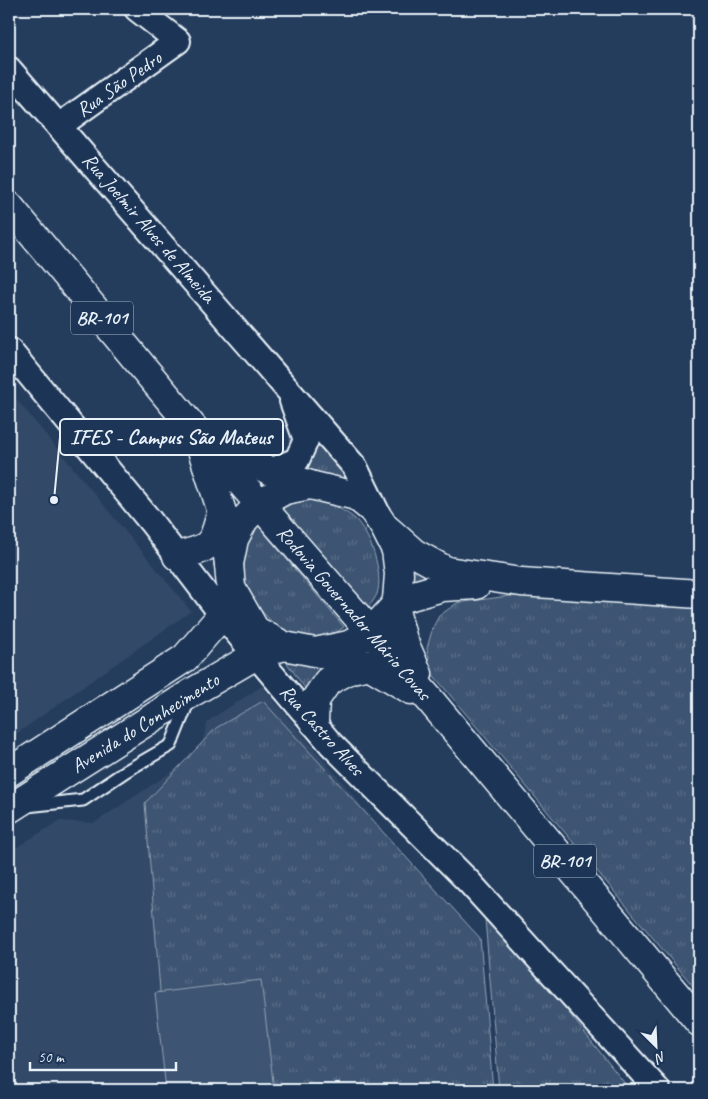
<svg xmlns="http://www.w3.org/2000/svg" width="708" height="1099" font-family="Caveat,sans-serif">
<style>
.built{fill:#334a68}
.grass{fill:url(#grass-tufts);stroke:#93a2b5}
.pitch{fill:#3e5472;stroke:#93a2b5}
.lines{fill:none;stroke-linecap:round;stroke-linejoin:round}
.service-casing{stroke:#e8f1f8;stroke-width:15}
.minor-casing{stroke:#e8f1f8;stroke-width:28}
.secondary-casing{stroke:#e8f1f8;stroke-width:31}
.trunk-casing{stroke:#e8f1f8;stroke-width:31}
.service{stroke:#1d3557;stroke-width:11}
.minor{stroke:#1d3557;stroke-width:24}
.secondary{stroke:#1d3557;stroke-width:28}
.trunk{stroke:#1d3557;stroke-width:28}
.labels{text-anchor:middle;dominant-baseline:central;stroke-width:4;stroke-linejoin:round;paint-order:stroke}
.shield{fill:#1d3557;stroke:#abb9c8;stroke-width:1}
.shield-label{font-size:19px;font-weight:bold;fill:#e8f1f8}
.street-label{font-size:20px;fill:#e8f1f8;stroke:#1d3557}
.leader{fill:none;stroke:#e8f1f8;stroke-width:2}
.callout-dot{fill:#e8f1f8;stroke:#1d3557;stroke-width:2}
.callout{fill:#1d3557;stroke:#e8f1f8;stroke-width:2}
.callout-label{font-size:21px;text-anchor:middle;font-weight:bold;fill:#e8f1f8}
</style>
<defs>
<pattern id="grass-tufts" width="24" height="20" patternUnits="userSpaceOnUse" patternTransform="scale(1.25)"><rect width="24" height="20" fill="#3e5472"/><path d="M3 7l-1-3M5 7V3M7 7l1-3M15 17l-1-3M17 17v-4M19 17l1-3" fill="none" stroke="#5a6d87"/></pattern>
</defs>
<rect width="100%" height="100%" fill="#253d5d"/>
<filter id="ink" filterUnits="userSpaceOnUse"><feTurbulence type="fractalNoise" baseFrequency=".02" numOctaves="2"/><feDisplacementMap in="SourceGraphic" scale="10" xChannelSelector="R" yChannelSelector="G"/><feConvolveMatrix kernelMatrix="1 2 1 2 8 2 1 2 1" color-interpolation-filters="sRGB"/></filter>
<g filter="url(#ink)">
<g class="built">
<polygon points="9,390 191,611 9,739"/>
<polygon points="262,686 463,928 481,1090 9,1090 9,852 59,821 94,823 199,754 208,721"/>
</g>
<g class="grass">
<polygon points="691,9 699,9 699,68"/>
<polygon points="318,439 358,487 296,470 312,458"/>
<path d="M 305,495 C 322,501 339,506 354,518 C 370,532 384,573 377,594 C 375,599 370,605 366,610 L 276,505 Z"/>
<polygon points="255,522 344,627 330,637 303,638 274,624 253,602 243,574 242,544"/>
<polygon points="405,559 433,577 405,592"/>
<polygon points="509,596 699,605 699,993 430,671 427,648 433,627 439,616 457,603"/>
<polygon points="281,655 329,667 310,695"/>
<polygon points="263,701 480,938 493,1090 168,1090 145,803 216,728"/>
<polygon points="484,906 630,1090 499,1090"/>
</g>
<polygon class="pitch" points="261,980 274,1090 166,1090 155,993"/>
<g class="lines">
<g class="service-casing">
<polyline id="service" points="27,806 83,800 126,771 171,745 189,700"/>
</g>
<g class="minor-casing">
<g id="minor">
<polyline points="9,69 355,467 377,512"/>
<polyline points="59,126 178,41 137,9"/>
<polyline points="9,350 151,522 222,615 331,744 469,882 658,1090"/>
<polyline points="270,471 297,460 306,440 292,401"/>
</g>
</g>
<g class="secondary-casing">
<g id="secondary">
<polygon points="310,485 356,496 373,510 385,528 396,550 399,574 397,600 394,607 371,632 349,645 315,652 284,646 255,630 231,588 229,564 234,539 244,520 259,504 285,490"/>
<polyline points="388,530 414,553 447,571 521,582 699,594"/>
<polyline points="397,600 442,587 476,585"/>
<polyline points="9,772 185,658 222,615 231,588"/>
<polyline points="9,809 193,692 256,655 284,646"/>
</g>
</g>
<g class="trunk-casing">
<g id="trunk">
<polyline points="9,206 195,430 430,700 699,1022"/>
<polyline points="212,440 270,471 310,485"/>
<polyline points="199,441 222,512 229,564"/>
<path d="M 177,556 C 210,548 213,547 221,513"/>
<polyline points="394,607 403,640 418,674"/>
<polyline points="315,652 369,665 411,690"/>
<polyline points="314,722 315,700 328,681 351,669 369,665"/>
</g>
</g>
<use href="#service" class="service"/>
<use href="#minor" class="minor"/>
<use href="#secondary" class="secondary"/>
<use href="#trunk" class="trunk"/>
</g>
</g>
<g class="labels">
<g class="shield">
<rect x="71" y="301.5" width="62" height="33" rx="4"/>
<rect x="534" y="844.5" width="62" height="33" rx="4"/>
</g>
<g class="shield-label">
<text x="102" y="318">BR-101</text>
<text x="565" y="861">BR-101</text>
</g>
<g class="street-label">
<text transform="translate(119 84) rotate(-35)">Rua São Pedro</text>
<text transform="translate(149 228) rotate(49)">Rua Joelmir Alves de Almeida</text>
<text transform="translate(354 613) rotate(49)">Rodovia Governador Mário Covas</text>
<text transform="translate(145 723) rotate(-32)">Avenida do Conhecimento</text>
<text transform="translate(322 730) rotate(48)">Rua Castro Alves</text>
</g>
</g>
<path class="leader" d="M54 500L60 437"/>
<circle class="callout-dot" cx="54" cy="500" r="5"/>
<rect class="callout" x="60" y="419" width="223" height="36" rx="5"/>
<g class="callout-label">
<text x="171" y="444">IFES - Campus São Mateus</text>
</g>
<rect width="708" height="1099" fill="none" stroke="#1d3557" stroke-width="30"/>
<rect x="15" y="15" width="678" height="1069" fill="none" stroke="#e8f1f8" stroke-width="2" filter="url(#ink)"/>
<g transform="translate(656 1046) rotate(156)" stroke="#1d3557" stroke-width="4" paint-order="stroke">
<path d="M0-4L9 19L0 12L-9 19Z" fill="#e8f1f8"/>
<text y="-8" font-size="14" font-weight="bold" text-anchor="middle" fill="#e8f1f8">N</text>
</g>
<path d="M30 1062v8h146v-8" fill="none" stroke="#e8f1f8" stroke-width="2.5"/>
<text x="38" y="1062" font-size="15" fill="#e8f1f8" stroke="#1d3557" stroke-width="4" paint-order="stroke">50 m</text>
</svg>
